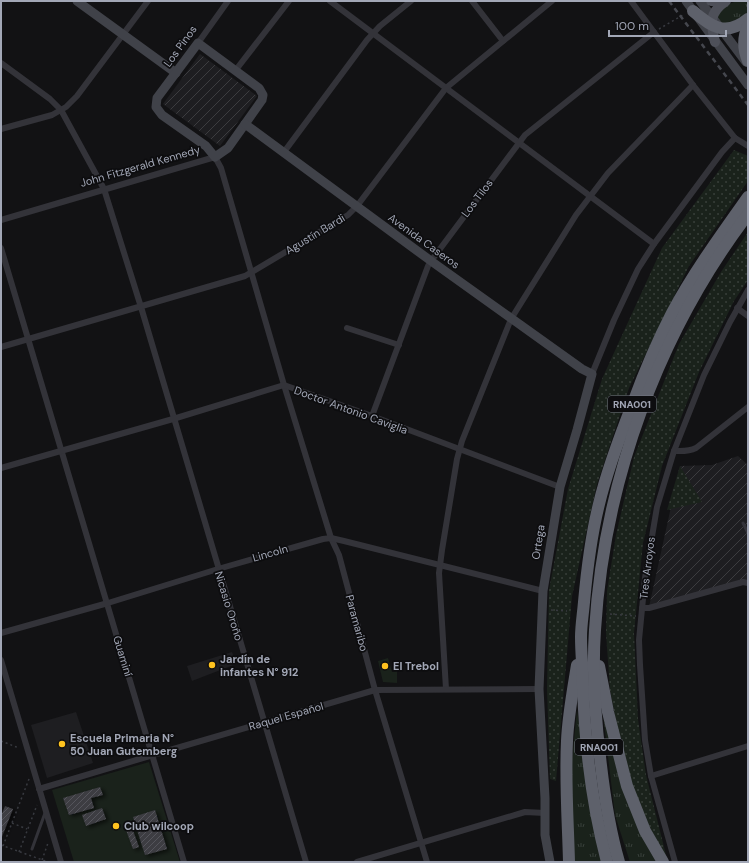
<svg xmlns="http://www.w3.org/2000/svg" width="749" height="863" font-family="'DM Sans',sans-serif">
<style>
.built{fill:#1e1e21}
.industrial{fill:url(#industrial-furrows)}
.grass{fill:url(#grass-tufts)}
.park{fill:url(#park-dots)}
.pitch{fill:#1a221b}
.building{fill:url(#building-hatch);filter:url(#shadow)}
.lines{fill:none;stroke-linecap:round;stroke-linejoin:round}
.path{stroke:#383a40;stroke-width:1.5;stroke-dasharray:2 3;stroke-linecap:butt}
.lane{stroke:#333339;stroke-width:3}
.street{stroke:#333339;stroke-width:6}
.secondary{stroke:#404249;stroke-width:9}
.primary{stroke:#4e5059;stroke-width:10}
.highway{stroke:#5e616b;stroke-width:12}
.rail{stroke:#45474e;stroke-width:2.5;stroke-dasharray:5 4;stroke-linecap:butt}
.poi-dot{fill:#ffc31f;stroke:#0d0d0f;stroke-width:1.5}
.labels{text-anchor:middle;dominant-baseline:central;stroke-width:3.5;stroke-linejoin:round;paint-order:stroke}
.shield{fill:#0d0d0f;stroke:#757984;stroke-width:1}
.shield-label{font-size:10px;font-weight:bold;fill:#a2a7b6}
.street-label{font-size:11px;fill:#a2a7b6;stroke:#0d0d0f}
.poi-label{font-size:11px;font-weight:bold;fill:#a2a7b6;stroke:#0d0d0f;text-anchor:start}
</style>
<defs>
<pattern id="industrial-furrows" width="10" height="10" patternUnits="userSpaceOnUse"><rect width="10" height="10" fill="#1e1e21"/><path d="M-1 1l2-2M0 10L10 0M9 11l2-2" fill="none" stroke="#3c3c3f"/></pattern>
<pattern id="grass-tufts" width="24" height="20" patternUnits="userSpaceOnUse"><rect width="24" height="20" fill="#1a221b"/><path d="M3 7l-1-3M5 7V3M7 7l1-3M15 17l-1-3M17 17v-4M19 17l1-3" fill="none" stroke="#383f3a"/></pattern>
<pattern id="park-dots" width="8" height="8" patternUnits="userSpaceOnUse"><rect width="8" height="8" fill="#1a221b"/><path d="M2 2h.1M6 6h.1" fill="none" stroke="#383f3a" stroke-width="1.8" stroke-linecap="round"/></pattern>
<pattern id="building-hatch" width="6" height="6" patternUnits="userSpaceOnUse"><rect width="6" height="6" fill="#3c3c42"/><path d="M-1 1l2-2M0 6l6-6M5 7l2-2" fill="none" stroke="#55555b"/></pattern>
<filter id="shadow"><feDropShadow dx="3" dy="2" stdDeviation="2" flood-color="#0009"/></filter>
</defs>
<rect width="100%" height="100%" fill="#121214"/>
<g class="built">
<polygon points="232,652 236,664 192,681 187,666"/>
<polygon points="76,712 93,763 47,778 31,725"/>
</g>
<g class="industrial">
<polygon points="200,54 257,96 220,146 163,104"/>
<polygon points="738,456 748,465 748,581 649,607 680,466 712,465"/>
</g>
<g class="grass">
<polygon points="737,1 748,1 748,15 723,25 716,16 724,6"/>
<polygon points="577,710 592,811 603,862 573,862 571,770"/>
<path d="M 603,714 C 617,764 629,817 656,862 L 630,862 L 615,815 Z"/>
</g>
<g class="park">
<polygon points="734,150 748,156 748,181 689,266 629,388 597,484 572,596 556,781 550,779 547,689 549,590 568,489 602,379 662,248"/>
<polygon points="748,232 748,280 734,301 699,372 662,466 643,543 634,633 638,719 646,775 667,859 657,844 631,785 619,737 610,690 606,633 607,591 616,535 634,457 679,344 721,272"/>
<polygon points="680,466 702,502 667,510"/>
</g>
<g class="pitch">
<polygon points="388,658 392,672 397,671 397,683 383,682 378,661"/>
<polygon points="149,762 180,862 74,862 52,790"/>
</g>
<g class="building">
<polygon points="100,787 103,795 91,798 94,808 69,815 63,798"/>
<polygon points="5,806 13,809 1,839 1,816"/>
<polygon points="102,808 106,819 86,826 82,815"/>
<polygon points="155,810 167,849 145,855 133,817"/>
<polygon points="132,828 139,847 133,849 126,830"/>
</g>
<g class="lines">
<g class="path">
<polyline points="659,29 683,15"/>
<polyline points="551,610 567,611"/>
<polyline points="610,614 636,616"/>
<polyline points="1,741 19,748"/>
<polyline points="12,823 27,829"/>
<polyline points="1,845 48,862"/>
<polyline points="3,846 29,779"/>
<polyline points="19,852 37,805"/>
<polyline points="42,860 48,843"/>
</g>
<g class="lane">
<polyline points="743,523 748,533"/>
<polyline points="32,849 45,813"/>
</g>
<g class="street">
<polyline points="330,1 654,244"/>
<polyline points="472,1 503,41"/>
<polyline points="631,1 693,85 735,138 748,146"/>
<polyline points="198,43 228,1"/>
<polyline points="1,63 50,99 61,110 104,189 141,307 306,862"/>
<polyline points="235,71 289,1"/>
<polyline points="1,129 52,115 66,107 77,96 148,1"/>
<polyline points="284,152 367,40 380,26 411,1"/>
<polyline points="1,220 215,157 221,168 284,385 331,538 339,555 375,690 427,862"/>
<polyline points="1,248 184,862"/>
<polyline points="737,308 748,316"/>
<polyline points="347,328 399,345"/>
<polyline points="1,347 245,276 348,215 357,206 446,88 552,1"/>
<polyline points="592,374 614,320 638,269 654,244 722,152 735,138"/>
<polyline points="372,416 428,266 431,261 525,135 654,32"/>
<path d="M 674,451 C 682,451 688,452 696,448 L 748,407"/>
<polyline points="1,468 173,419 284,385 372,416 560,487"/>
<polyline points="642,608 649,608 743,582 748,583"/>
<polyline points="1,633 108,603 218,569 323,539 331,538 344,541 543,591"/>
<polyline points="1,660 61,862"/>
<polyline points="446,689 439,573 442,550 457,459 462,441 511,319 576,215 608,173 693,85"/>
<polyline points="651,776 748,746"/>
<polyline points="39,789 170,750 375,690 539,689"/>
<polyline points="357,862 525,812 545,813"/>
<polyline points="675,862 651,776 645,740 640,665 639,640 645,578 657,507 674,451 704,375 730,322 748,290"/>
</g>
<g class="secondary">
<polyline points="77,1 176,73"/>
<polyline points="686,1 748,85"/>
<polyline points="700,1 746,62"/>
<polygon points="198,43 259,88 263,95 262,100 228,148 215,157 206,146 162,115 156,107 157,98"/>
<polyline points="245,124 431,261 582,369 592,374 577,430 560,487 543,591 539,689 545,798 545,835 550,862"/>
</g>
<g class="primary">
<polyline points="711,1 723,1"/>
<path d="M 715,42 C 711,24 708,13 726,1"/>
</g>
<g class="highway">
<path d="M 693,11 C 711,27 726,37 748,19"/>
<path d="M 748,26 C 743,37 743,49 748,61"/>
<polyline points="599,666 608,712 627,786 645,831 663,862"/>
<path d="M 569,862 C 568,822 565,782 567,741 C 568,716 573,690 577,665"/>
<path d="M 607,862 C 592,805 585,746 583,687 C 583,670 581,654 581,637 C 581,626 583,614 584,602 C 587,569 591,536 599,504 C 607,470 620,436 633,403 C 644,373 657,342 672,313 C 694,272 721,235 748,197"/>
<path d="M 619,862 C 609,828 604,793 600,757 C 595,715 592,673 595,630 C 604,481 658,333 748,214"/>
</g>
<polyline class="rail" points="669,1 748,105"/>
</g>
<g class="poi-dot">
<circle cx="212" cy="665" r="4"/>
<circle cx="385" cy="666" r="4"/>
<circle cx="62" cy="744" r="4"/>
<circle cx="116" cy="826" r="4"/>
</g>
<g class="labels">
<g class="shield">
<rect x="608" y="396" width="48" height="16" rx="3"/>
<rect x="575" y="739" width="48" height="16" rx="3"/>
</g>
<g class="shield-label">
<text x="632" y="404">RNA001</text>
<text x="599" y="747">RNA001</text>
</g>
<g class="street-label">
<text transform="translate(180 46) rotate(-54)">Los Pinos</text>
<text transform="translate(140 166) rotate(-16)">John Fitzgerald Kennedy</text>
<text transform="translate(477 198) rotate(-53)">Los Tilos</text>
<text transform="translate(315 234) rotate(-31)">Agustín Bardi</text>
<text transform="translate(424 241) rotate(36)">Avenida Caseros</text>
<text transform="translate(351 410) rotate(20)">Doctor Antonio Caviglia</text>
<text transform="translate(538 542) rotate(-81)">Ortega</text>
<text transform="translate(270 553) rotate(-16)">Lincoln</text>
<text transform="translate(647 568) rotate(-83)">Tres Arroyos</text>
<text transform="translate(229 606) rotate(73)">Nicasio Oroño</text>
<text transform="translate(357 623) rotate(75)">Paramaribo</text>
<text transform="translate(123 656) rotate(73)">Guaminí</text>
<text transform="translate(286 716) rotate(-16)">Raquel Español</text>
</g>
<g class="poi-label">
<text x="220" y="659">Jardín de<tspan x="220" dy="13">infantes N° 912</tspan></text>
<text x="393" y="666">El Trebol</text>
<text x="70" y="738">Escuela Primaria N°<tspan x="70" dy="13">50 Juan Gutemberg</tspan></text>
<text x="124" y="826">Club wilcoop</text>
</g>
</g>
<rect width="749" height="863" fill="none" stroke="#a2a7b6" stroke-width="4"/>
<path d="M609 30v6h117v-6" fill="none" stroke="#a2a7b6" stroke-width="2"/>
<text x="615" y="30" font-size="12" fill="#a2a7b6" stroke="#0d0d0f" stroke-width="3" paint-order="stroke">100 m</text>
</svg>
